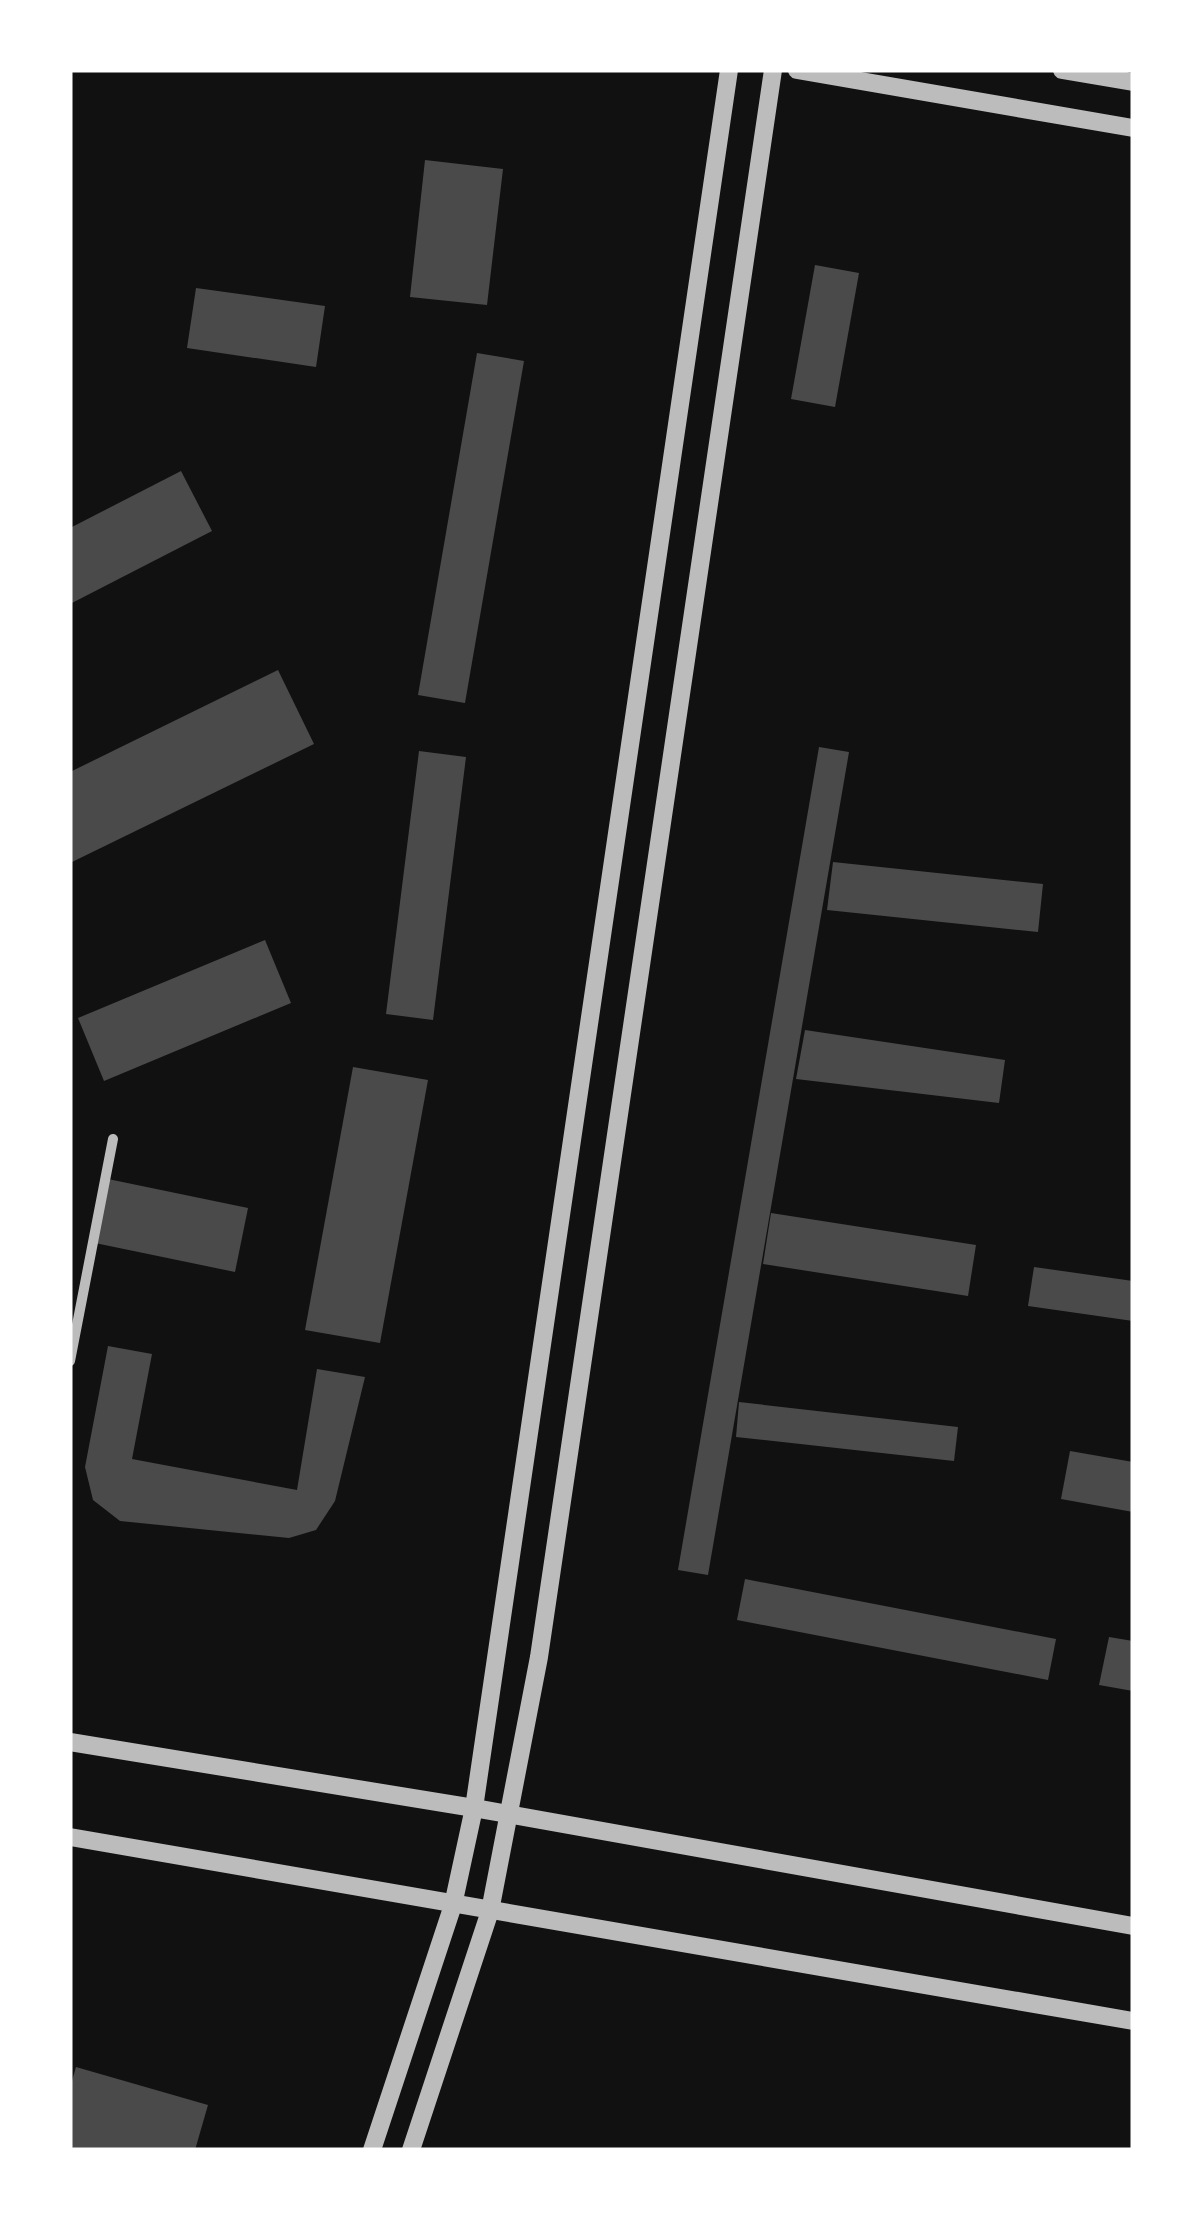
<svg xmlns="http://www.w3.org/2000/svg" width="1203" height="2220" font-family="'PT Serif',serif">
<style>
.building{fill:#4a4a4a}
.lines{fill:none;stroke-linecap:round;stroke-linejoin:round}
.minor{stroke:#bcbcbc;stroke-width:10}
.tertiary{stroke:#bcbcbc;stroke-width:18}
</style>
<rect width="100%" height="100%" fill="#111"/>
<g class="building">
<polygon points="425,160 503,169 487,305 410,297"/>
<polygon points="815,265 859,273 835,407 791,399"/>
<polygon points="196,288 325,306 316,367 187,348"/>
<polygon points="477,353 524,361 465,703 418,695"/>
<polygon points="181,471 212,531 70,604 70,528"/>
<polygon points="278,670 314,744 70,863 70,772"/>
<polygon points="819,747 849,752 708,1575 678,1570"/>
<polygon points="419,751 466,757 433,1020 386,1014"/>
<polygon points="833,862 1043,884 1038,932 827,910"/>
<polygon points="265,940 291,1003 104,1081 78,1018"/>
<polygon points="805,1030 1005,1060 999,1103 796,1079"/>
<polygon points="353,1067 428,1080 380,1343 305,1330"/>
<polygon points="108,1179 248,1208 235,1272 95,1243"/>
<polygon points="771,1213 976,1245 968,1296 763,1264"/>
<polygon points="1034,1267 1133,1281 1133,1321 1028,1306"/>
<polygon points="108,1346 152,1354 132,1459 297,1490 317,1369 365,1377 335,1501 316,1530 289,1538 120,1521 93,1500 85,1467"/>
<polygon points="739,1402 958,1427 954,1461 736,1437"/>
<polygon points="1070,1451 1133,1462 1133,1512 1061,1499"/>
<polygon points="745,1579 1056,1639 1048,1680 737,1620"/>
<polygon points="1109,1637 1133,1641 1133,1691 1099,1685"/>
<polygon points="76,2067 208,2105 195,2150 70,2150 70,2088"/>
</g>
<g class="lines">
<polyline class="minor" points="70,1361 113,1139"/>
<g class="tertiary">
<polyline points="797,70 1133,128"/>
<polyline points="1062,70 1133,82"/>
<polyline points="70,1742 474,1808 1133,1926"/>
<polyline points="70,1837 1133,2021"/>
<polyline points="372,2150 453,1905 474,1808 729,70"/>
<polyline points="411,2150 490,1911 539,1657 773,70"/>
</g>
</g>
<rect width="1203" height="2220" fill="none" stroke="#ffffff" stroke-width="145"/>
</svg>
